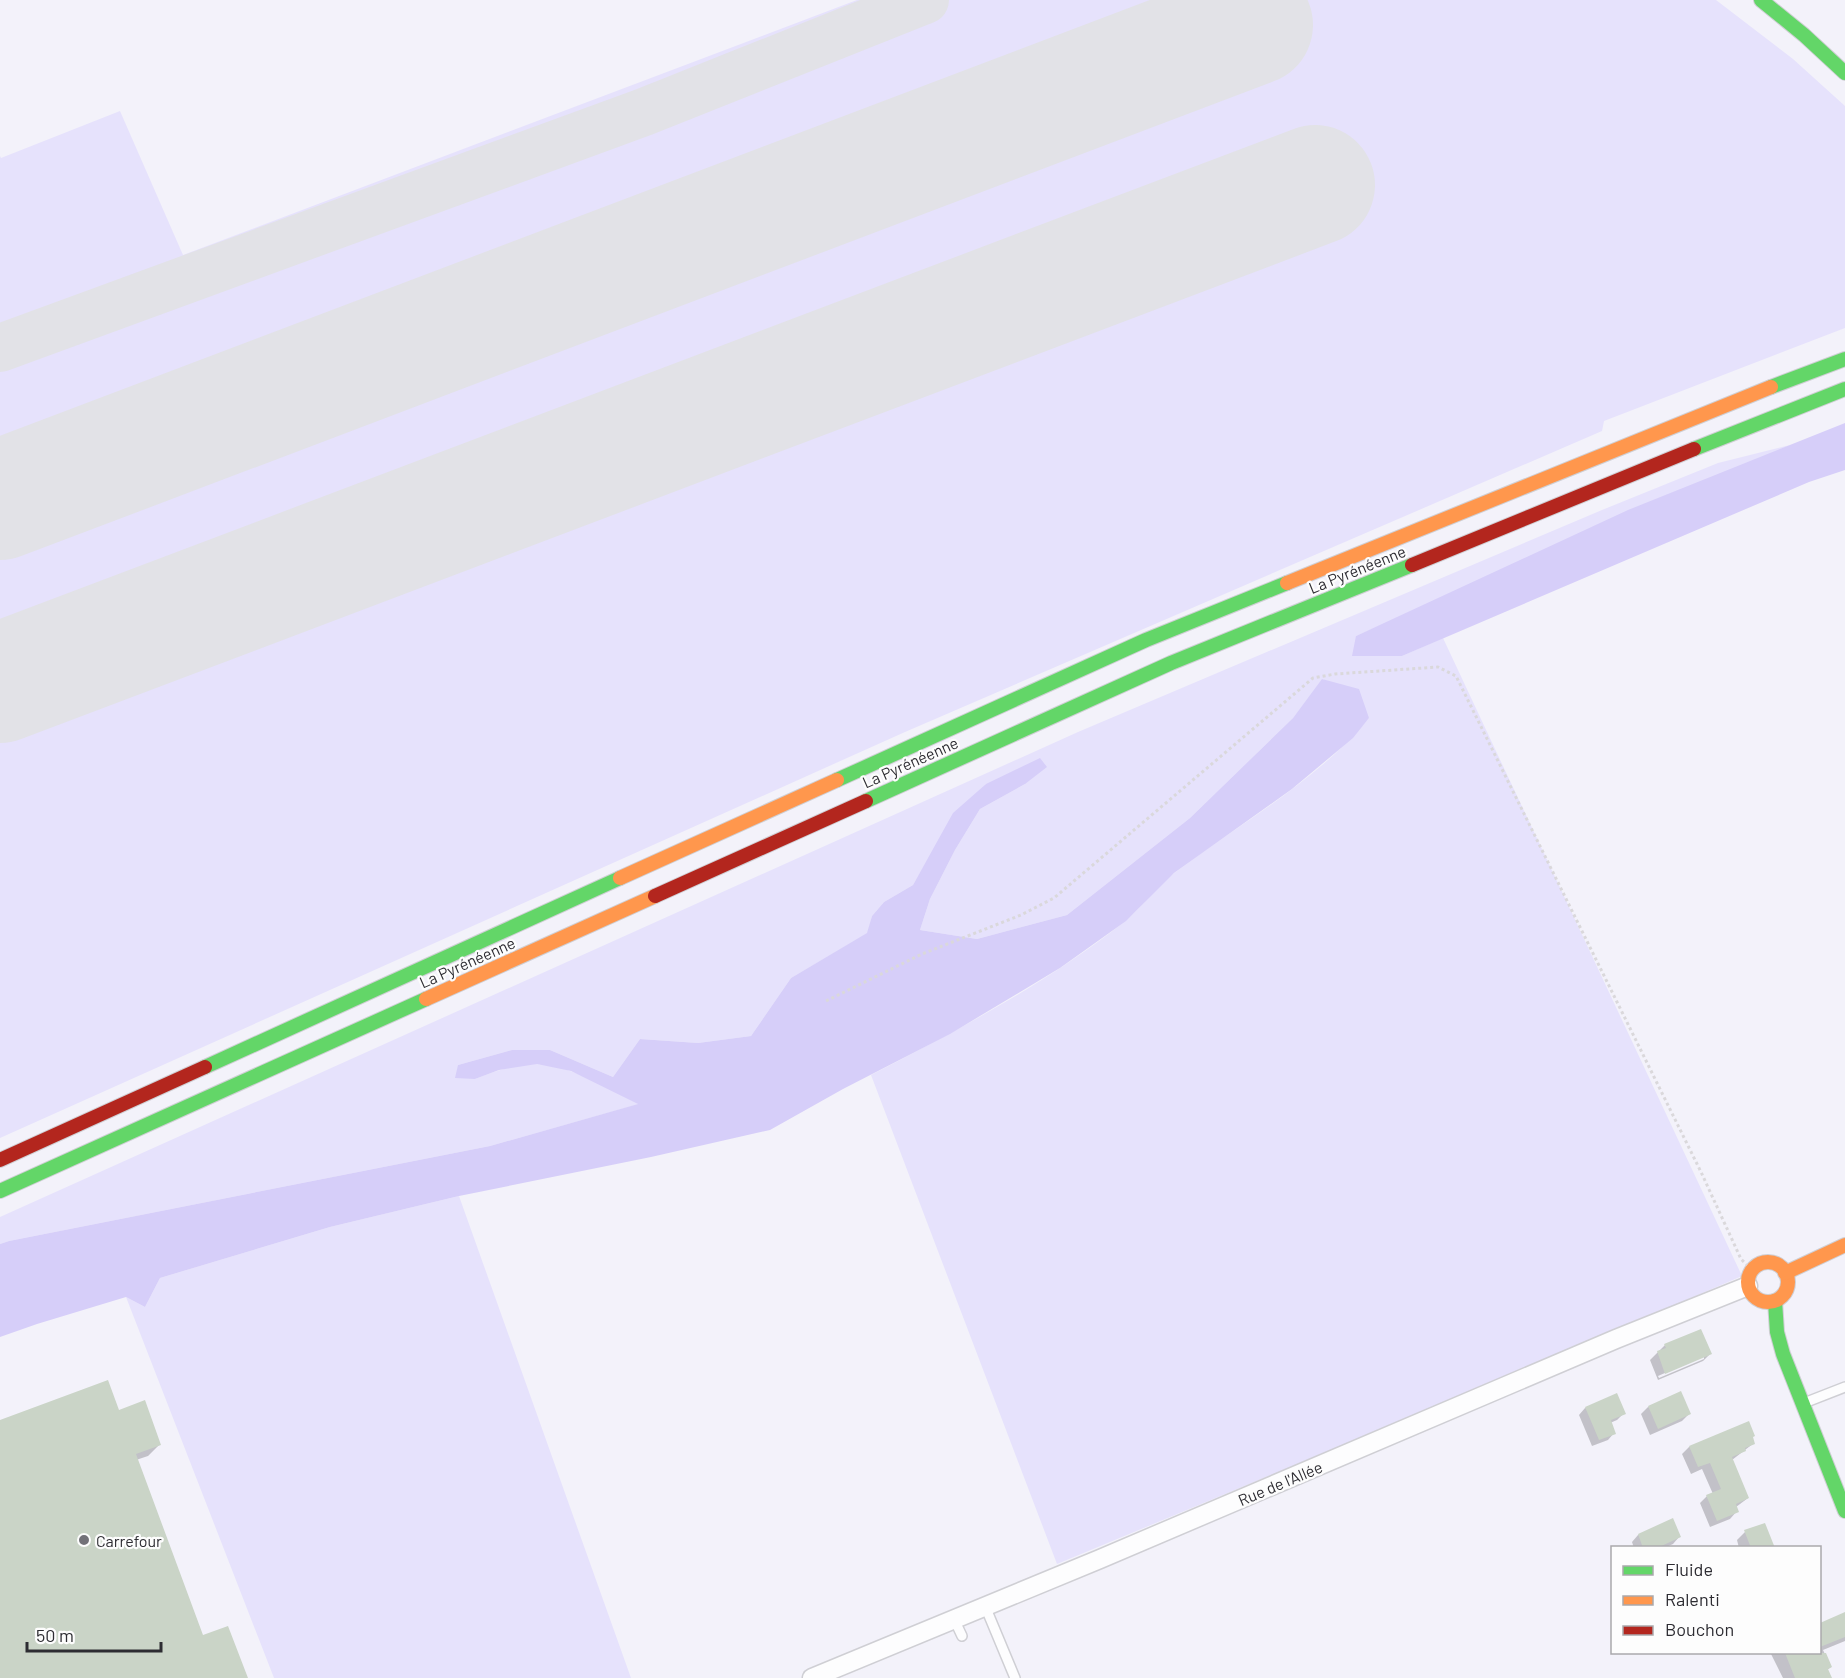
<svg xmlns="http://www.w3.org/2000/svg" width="1845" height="1678" font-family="Barlow,sans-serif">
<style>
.green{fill:#e6e2fc}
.forest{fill:#d6cef9}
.shadow{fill:#0003;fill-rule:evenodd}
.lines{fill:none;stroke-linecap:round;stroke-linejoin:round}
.taxiway{stroke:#e2e2e7;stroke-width:48}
.runway{stroke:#e2e2e7;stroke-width:120}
.building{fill:#cad4c7}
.lane-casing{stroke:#cfcfd4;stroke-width:12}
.street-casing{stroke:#cfcfd4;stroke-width:21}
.fast-casing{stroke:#cfcfd4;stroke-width:16}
.slow-casing{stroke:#cfcfd4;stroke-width:16}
.jam-casing{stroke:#cfcfd4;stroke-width:16}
.path{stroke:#dad8db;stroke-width:3;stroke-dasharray:3 3;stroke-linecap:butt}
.lane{stroke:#fdfdfe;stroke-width:9}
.street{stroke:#fdfdfe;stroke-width:18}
.fast{stroke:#63d668;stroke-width:14}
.slow{stroke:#ff974d;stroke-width:14}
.jam{stroke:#b3261e;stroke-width:14}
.poi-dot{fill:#727178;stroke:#fdfdfd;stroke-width:2}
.labels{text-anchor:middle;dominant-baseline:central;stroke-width:4.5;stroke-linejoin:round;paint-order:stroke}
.street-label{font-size:16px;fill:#2d2c32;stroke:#fdfdfd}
.poi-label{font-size:16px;fill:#2d2c32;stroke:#fdfdfd;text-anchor:start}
</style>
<rect width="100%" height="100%" fill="#f3f2fa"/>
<g class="green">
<polygon points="857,0 1716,0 1793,59 1845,106 1845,328 1604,421 1602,431 905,732 0,1138 0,156 1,158 120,111 183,255"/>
<path d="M 1790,445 L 1356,636 L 1402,656 L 1443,638 L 1742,1276 L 1538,1364 L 1057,1564 L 871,1075 C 958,1030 1047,983 1124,922 C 1143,907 1157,885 1177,871 C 1242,822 1317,781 1369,718 L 1323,679 L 1293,718 L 1190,818 L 1067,915 L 977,939 L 920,930 L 930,899 L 955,850 L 980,809 L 1025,784 L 986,784 L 931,854 L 913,885 L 884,902 L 872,916 L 868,933 L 791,978 L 751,1036 L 698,1043 L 640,1039 L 613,1077 L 550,1050 L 512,1050 L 458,1065 L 475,1079 C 494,1071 514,1065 534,1064 C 567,1063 611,1090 639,1104 L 490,1146 L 9,1241 L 0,1244 L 0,1217 L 1078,732 L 1602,510 L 1718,463 Z"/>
<polygon points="459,1196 631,1678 274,1678 126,1297 145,1307 160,1278 330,1227"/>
</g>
<g class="forest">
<polygon points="1845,423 1845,470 1809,482 1402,656 1352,656 1356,636 1628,510"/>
<polygon points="1322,679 1359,689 1369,718 1353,738 1292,789 1174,873 1126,921 1060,968 950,1034 843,1089 770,1130 651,1157 459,1196 330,1227 160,1278 145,1307 126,1297 37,1324 0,1337 0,1244 9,1241 490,1146 638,1104 571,1071 537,1064 499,1070 475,1079 455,1078 458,1065 512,1050 550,1050 613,1077 640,1039 698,1043 751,1036 791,978 867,933 872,916 884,902 913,885 953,813 986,784 1040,758 1047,767 1025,784 980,809 955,850 930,899 920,930 977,939 1067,915 1190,818 1293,718"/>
</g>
<g class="shadow">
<path d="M 1665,1345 L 1710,1354 L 1703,1361 L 1658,1380 L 1650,1360 ZM 1704,1356 L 1704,1359 L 1659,1378 L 1658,1376 Z"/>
<polygon points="1648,1407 1689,1414 1682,1421 1650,1435 1641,1414"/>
<polygon points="1585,1408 1624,1413 1617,1420 1610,1423 1614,1433 1608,1440 1592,1446 1579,1415"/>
<polygon points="118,1412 159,1445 148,1456 136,1460 202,1637 246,1678 0,1678 0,1421"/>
<polygon points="1751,1437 1754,1443 1732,1460 1748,1498 1736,1507 1737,1511 1730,1519 1710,1527 1700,1503 1707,1496 1713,1494 1702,1469 1691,1474 1682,1454 1689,1447"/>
<polygon points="1745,1532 1774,1548 1739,1548 1737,1540"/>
<polygon points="1638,1535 1679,1537 1673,1544 1664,1548 1634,1548 1632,1542"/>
<polygon points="1845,1614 1845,1641 1823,1650 1831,1667 1827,1670 1830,1678 1783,1678 1770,1652 1820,1652 1820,1624"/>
</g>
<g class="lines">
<g class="taxiway">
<polyline points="1224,0 1231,18"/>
<polyline points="0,348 644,112 925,0"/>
</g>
<g class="runway">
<polyline points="0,500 1253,25"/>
<polyline points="0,683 1315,185"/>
</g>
</g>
<g class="building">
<polygon points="1701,1329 1712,1354 1665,1374 1657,1351 1666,1348 1664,1344"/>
<polygon points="108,1380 119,1410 145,1400 161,1445 136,1454 203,1635 228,1626 248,1678 0,1678 0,1420"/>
<polygon points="1681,1391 1691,1414 1658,1429 1648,1406"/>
<polygon points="1617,1393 1626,1414 1611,1420 1616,1434 1599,1440 1585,1407"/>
<polygon points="1749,1421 1755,1436 1753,1437 1755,1444 1745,1448 1746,1451 1732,1457 1749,1498 1736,1504 1739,1512 1717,1521 1706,1495 1721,1489 1710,1463 1698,1467 1689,1446"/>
<polygon points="1673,1518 1681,1537 1657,1548 1643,1548 1638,1534"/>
<polygon points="1765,1523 1775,1548 1751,1548 1744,1530"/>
<polygon points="1845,1612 1845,1637 1820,1647 1820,1623"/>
<polygon points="1785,1653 1826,1653 1832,1667 1828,1669 1832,1678 1795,1678"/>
</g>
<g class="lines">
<g class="lane-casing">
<g id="lane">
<polyline points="1804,1403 1845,1387"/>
<polyline points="985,1606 1015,1678"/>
<polyline points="954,1619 962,1636"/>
</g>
</g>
<g class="street-casing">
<polyline id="street" points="812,1678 1100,1559 1616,1339 1748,1286"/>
</g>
<g class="fast-casing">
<g id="fast">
<polyline points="1761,0 1804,35 1845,73"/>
<polyline points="1771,387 1845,359"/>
<polyline points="1694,449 1845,389"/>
<polyline points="837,780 1146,640 1287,583"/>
<polyline points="866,801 1171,663 1412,565"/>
<polyline points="205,1067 620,878"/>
<polyline points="0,1191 426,999"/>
<polyline points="1775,1301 1777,1332 1783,1354 1845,1511"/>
</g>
</g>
<g class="slow-casing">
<g id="slow">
<polyline points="1287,583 1771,387"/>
<polyline points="620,878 837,780"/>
<polyline points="426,999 655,896"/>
<circle cx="1768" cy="1282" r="20"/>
<polyline points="1785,1273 1845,1245"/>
</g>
</g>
<g class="jam-casing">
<g id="jam">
<polyline points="1412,565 1694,449"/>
<polyline points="655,896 866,801"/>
<polyline points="0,1160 205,1067"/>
</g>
</g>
<polyline class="path" points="826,1001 922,954 1021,915 1054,898 1313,678 1335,674 1438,667 1456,676 1701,1172 1741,1259 1751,1269"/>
<use href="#lane" class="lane"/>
<use href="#street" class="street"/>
<use href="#fast" class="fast"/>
<use href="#slow" class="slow"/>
<use href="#jam" class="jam"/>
</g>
<circle class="poi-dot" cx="84" cy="1540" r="6"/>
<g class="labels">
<g class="street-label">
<text transform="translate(1357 569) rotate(-22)">La Pyrénéenne</text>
<text transform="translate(910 762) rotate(-24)">La Pyrénéenne</text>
<text transform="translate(467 962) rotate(-24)">La Pyrénéenne</text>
<text transform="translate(1280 1483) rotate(-23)">Rue de l'Allée</text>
</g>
<g class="poi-label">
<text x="96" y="1540">Carrefour</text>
</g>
</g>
<rect x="1611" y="1546" width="210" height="108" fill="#fdfdfd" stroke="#aaa9ac" stroke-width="1.5"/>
<rect x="1623" y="1566" width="30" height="9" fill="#63d668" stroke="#aaa9ac" stroke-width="1.5"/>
<text x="1665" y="1576" font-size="18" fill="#2d2c32">Fluide</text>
<rect x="1623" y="1596" width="30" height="9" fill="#ff974d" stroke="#aaa9ac" stroke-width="1.5"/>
<text x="1665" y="1606" font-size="18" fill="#2d2c32">Ralenti</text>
<rect x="1623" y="1626" width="30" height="9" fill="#b3261e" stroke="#aaa9ac" stroke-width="1.5"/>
<text x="1665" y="1636" font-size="18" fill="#2d2c32">Bouchon</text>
<path d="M27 1642v9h134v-9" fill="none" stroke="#2d2c32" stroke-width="3"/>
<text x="36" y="1642" font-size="18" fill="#2d2c32" stroke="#fdfdfd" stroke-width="4.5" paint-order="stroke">50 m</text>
</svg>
